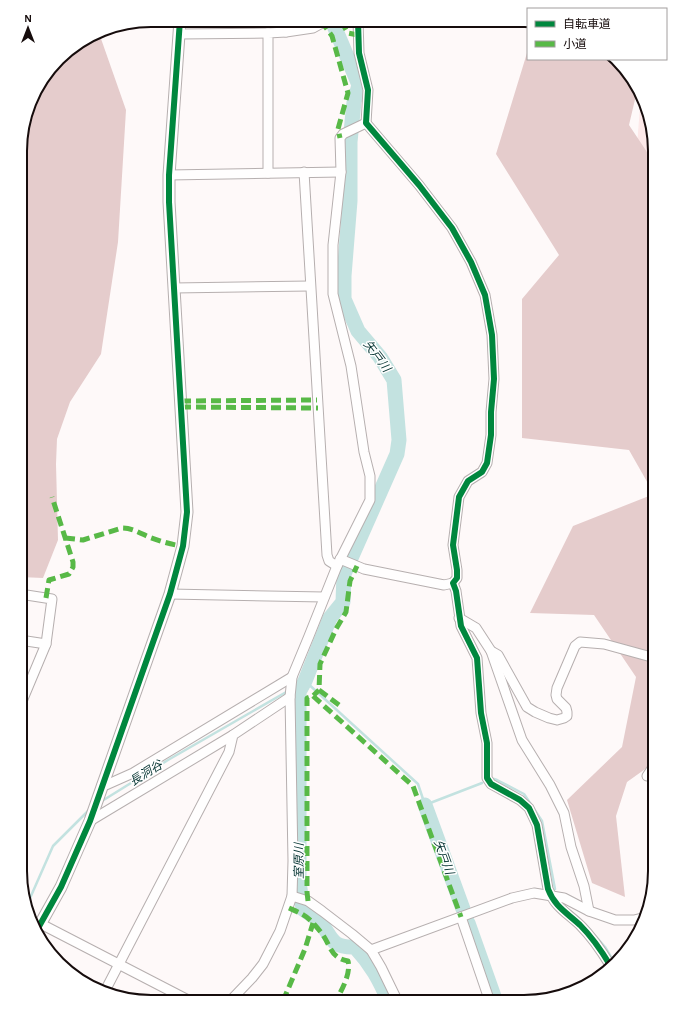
<svg xmlns="http://www.w3.org/2000/svg" width="675" height="1022" font-family="'Alegreya Sans','Noto Sans JP',sans-serif">
<style>
.green{fill:#fde9e9}
.forest{fill:#e5cccc}
.lines{fill:none;stroke-linecap:round;stroke-linejoin:round}
.stream{stroke:#c3e2e0;stroke-width:2.5}
.river{stroke:#c3e2e0;stroke-width:15}
.minor-casing{stroke:#b6afaf;stroke-width:11}
.tertiary-casing{stroke:#b6afaf;stroke-width:13}
.minor{stroke:#fffefe;stroke-width:9}
.tertiary{stroke:#fffefe;stroke-width:11}
.quiet{stroke:#58b947;stroke-width:5;stroke-dasharray:10 5;stroke-linecap:butt}
.cycleway-casing{stroke:#fff;stroke-width:8}
.cycleway{stroke:#00873e;stroke-width:6}
.labels{text-anchor:middle;dominant-baseline:central;stroke-width:3;stroke-linejoin:round;paint-order:stroke}
.water-label{font-size:12px;font-style:italic;fill:#053432;stroke:#fff}
.rim{fill:none;stroke:#160c0c;stroke-width:2}
</style>
<rect width="100%" height="100%" fill="#fef9f9"/>
<polygon class="green" points="641,95 645,101 655,151 655,224 634,182"/>
<g class="forest">
<polygon points="527,21 528,59 613,59 637,91 629,125 655,164 655,762 627,782 616,816 625,897 592,883 567,800 622,747 636,677 594,615 530,613 573,526 654,494 629,450 522,438 522,299 559,255 496,154 527,53"/>
<polygon points="99,33 126,110 118,242 101,354 70,402 57,439 56,464 58,540 43,578 20,577 21,134 37,86 65,52"/>
</g>
<g class="lines">
<g class="stream">
<polyline points="293,688 305,681 418,784 425,805 482,783"/>
<polyline points="494,779 497,780 524,794 542,821 555,889"/>
<polyline points="102,801 168,760 288,691"/>
<polyline points="27,905 53,846 88,811"/>
<polyline points="564,906 578,918"/>
<polyline points="585,924 605,947 614,962"/>
</g>
<g class="river">
<path d="M 332,21 L 359,85 L 354,102 L 350,142 L 350,201 L 344,276 L 344,299 L 358,331 L 380,357 L 394,380 L 399,440 L 397,454 L 344,574 L 343,602 L 330,618 L 305,681 L 299,692 L 299,882 L 303,909 C 307,912 312,915 316,918 C 333,934 327,948 355,947 C 371,964 380,981 389,1002"/>
<polyline points="425,805 463,909"/>
<polyline points="468,923 496,1002"/>
</g>
<g class="minor-casing">
<g id="minor">
<polyline points="286,20 286,32 313,28 322,23"/>
<path d="M 358,21 L 359,53 L 368,90 L 366,123 L 419,185 L 452,228 L 471,262 L 485,295 L 492,335 L 494,379 L 491,412 L 491,435 L 487,463 L 482,472 L 468,481 L 459,497 L 453,545 L 457,570 L 457,578 L 453,583 L 456,591 L 461,626 L 477,658 L 481,713 L 487,743 L 487,778 L 491,784 L 520,800 L 529,808 L 537,825 L 548,889 C 555,907 566,912 580,925 C 592,937 601,950 610,965"/>
<polyline points="179,34 268,33"/>
<polyline points="304,172 327,555 329,561 337,566"/>
<polyline points="268,173 268,33 286,32"/>
<polyline points="169,175 341,172"/>
<polyline points="174,288 310,286"/>
<polyline points="340,559 364,569 444,585 453,583"/>
<polyline points="170,594 324,597"/>
<polyline points="459,618 476,628 491,651 498,655 527,707 535,712 549,718 557,720 564,718 567,716 567,712 566,708 557,699 556,695 557,688 575,646 580,642 604,644 655,658"/>
<polyline points="20,640 46,644"/>
<polyline points="491,651 522,740 550,785 564,813 571,847 584,886 589,911"/>
<polyline points="20,706 46,644 52,599 20,594"/>
<polyline points="647,776 655,764"/>
<polyline points="102,785 106,785 133,773 292,677"/>
<polyline points="90,821 233,735"/>
<polyline points="292,896 308,901 322,911 352,934 371,950 381,967 398,1002"/>
<polyline points="461,917 490,1002"/>
<polyline points="41,924 190,1001"/>
<polyline points="371,950 512,898 534,893 564,898 589,911 615,920 634,920 646,917"/>
<polyline points="106,989 229,752 233,735 290,697"/>
<polyline points="230,1001 252,978 263,964 280,931 292,896 293,861 290,697 292,677 309,636 337,566 370,500 370,476 364,452 351,366 333,294 333,245 341,172 340,138 343,134 366,123"/>
</g>
</g>
<g class="tertiary-casing">
<polyline id="tertiary" points="37,930 61,887 90,821 170,594 183,546 187,512 169,202 169,175 180,20"/>
</g>
<use href="#minor" class="minor"/>
<use href="#tertiary" class="tertiary"/>
<g class="quiet">
<polyline points="321,21 332,36 348,93 338,129 340,138"/>
<polyline points="341,21 348,33 358,35"/>
<polyline points="181,401 317,400"/>
<polyline points="181,407 318,408"/>
<path d="M 65,538 L 83,540 L 122,528 C 132,528 140,533 149,537 C 160,541 172,545 183,546"/>
<polyline points="46,598 49,580 69,574 73,567 73,562 52,497"/>
<polyline points="313,696 413,786 461,917"/>
<polyline points="339,705 319,690 320,664 336,629 346,612 350,581 357,566"/>
<polyline points="308,901 307,892 307,698 313,696 319,690"/>
<path d="M 289,908 C 298,912 306,915 313,923 C 316,926 320,931 323,935 C 331,947 331,958 348,961 C 351,974 342,989 336,1001"/>
<polyline points="283,1001 305,949 313,923"/>
</g>
<g class="cycleway-casing">
<g id="cycleway">
<path d="M 358,21 L 359,53 L 368,90 L 366,123 L 419,185 L 452,228 L 471,262 L 485,295 L 492,335 L 494,379 L 491,412 L 491,435 L 487,463 L 482,472 L 468,481 L 459,497 L 453,545 L 457,570 L 457,578 L 453,583 L 456,591 L 461,626 L 477,658 L 481,713 L 487,743 L 487,778 L 491,784 L 520,800 L 529,808 L 537,825 L 548,889 C 555,907 566,912 580,925 C 592,937 601,950 610,965"/>
<polyline points="37,930 61,887 90,821 170,594 183,546 187,512 169,202 169,175 180,20"/>
</g>
</g>
<use href="#cycleway" class="cycleway"/>
</g>
<g class="labels">
<g class="water-label">
<text transform="translate(377 356) rotate(53)">矢戸川</text>
<text transform="translate(146 773) rotate(-32)">長洞谷</text>
<text transform="translate(444 857) rotate(70)">矢戸川</text>
<text transform="translate(299 861) rotate(-90)">室原川</text>
</g>
</g>
<path d="M0 0H675V1022H0ZM151 27H524A124 124 0 0 1 648 151V871A124 124 0 0 1 524 995H151A124 124 0 0 1 27 871V151A124 124 0 0 1 151 27Z" fill="#fff" fill-rule="evenodd"/>
<path class="rim" d="M151 27H524A124 124 0 0 1 648 151V871A124 124 0 0 1 524 995H151A124 124 0 0 1 27 871V151A124 124 0 0 1 151 27Z"/>
<rect x="527" y="8" width="140" height="52" fill="#ffffff" stroke="#a29e9e"/>
<rect x="535" y="21" width="20" height="6" fill="#00873e" stroke="#a29e9e"/>
<text x="563" y="28" font-size="12" fill="#160c0c">自転車道</text>
<rect x="535" y="41" width="20" height="6" fill="#58b947" stroke="#a29e9e"/>
<text x="563" y="48" font-size="12" fill="#160c0c">小道</text>
<g transform="translate(28 28)" stroke="#ffffff" stroke-width="3" paint-order="stroke">
<path d="M0-3L7 15L0 10L-7 15Z" fill="#160c0c"/>
<text y="-6" font-size="11" font-weight="bold" text-anchor="middle" fill="#160c0c">N</text>
</g>
</svg>
